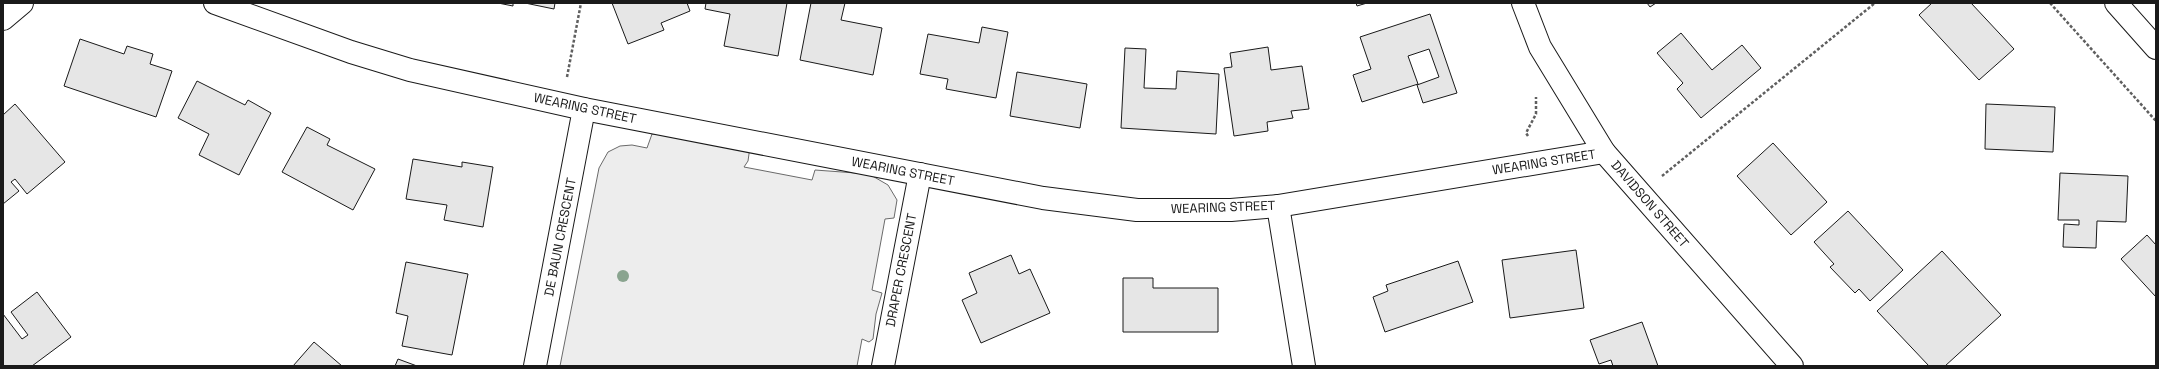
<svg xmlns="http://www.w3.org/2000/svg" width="2159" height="369" font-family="'Space Grotesk',sans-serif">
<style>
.built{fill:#ededed;stroke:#6a6a6a}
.building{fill:#e6e6e6;stroke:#1a1a1a}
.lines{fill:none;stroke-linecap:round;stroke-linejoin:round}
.street-casing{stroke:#1a1a1a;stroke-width:24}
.secondary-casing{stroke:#1a1a1a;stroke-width:24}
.path{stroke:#5f5f5f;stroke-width:2.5;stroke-dasharray:3 2;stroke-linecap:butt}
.street{stroke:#fff;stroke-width:22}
.secondary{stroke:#fff;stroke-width:22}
.tree{fill:#8aa48f}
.labels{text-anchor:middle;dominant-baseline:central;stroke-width:3;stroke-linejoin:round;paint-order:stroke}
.street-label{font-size:13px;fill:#1a1a1a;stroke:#fff}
</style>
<rect width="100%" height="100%" fill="#fff"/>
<polygon class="built" points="652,134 691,135 750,147 748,161 744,167 812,180 815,170 869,174 888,185 897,200 894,218 885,219 872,290 882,293 876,314 873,339 869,342 862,339 857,366 560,366 599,168 608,152 620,146 632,145 647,148"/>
<g class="building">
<polygon points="498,3 513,3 513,6"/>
<polygon points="525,3 555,3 554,9"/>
<polygon points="612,3 687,3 690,11 661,23 664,30 628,44"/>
<polygon points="706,3 787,3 778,56 724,46 730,14 705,9"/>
<polygon points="811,3 845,3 841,20 882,28 873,75 800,60"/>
<polygon points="1356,3 1367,3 1357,6"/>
<polygon points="1647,3 1656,3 1650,7"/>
<polygon points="1932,3 1971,3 2014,49 1979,80 1919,15"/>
<polygon points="1430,14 1457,93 1423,103 1417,85 1439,77 1429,49 1408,56 1418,84 1362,102 1353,75 1371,69 1360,37"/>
<polygon points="982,27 1008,32 996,98 946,89 948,79 920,74 928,34 979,43"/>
<polygon points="1681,33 1712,70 1742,45 1761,68 1701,118 1677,89 1683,83 1657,53"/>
<polygon points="80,39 124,54 127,46 153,54 150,64 172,71 156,117 64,86"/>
<polygon points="1268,47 1271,70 1302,66 1309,109 1291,111 1293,118 1267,122 1268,131 1234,136 1224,68 1232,67 1230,53"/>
<polygon points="1125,48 1146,49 1144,88 1176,89 1177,71 1219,74 1216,134 1121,128"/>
<polygon points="1017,72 1087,84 1080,128 1010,116"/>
<polygon points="197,81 245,105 248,100 271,113 239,175 199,155 209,134 178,118"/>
<polygon points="15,104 65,162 27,194 15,179 11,182 19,191 3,204 3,115"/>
<polygon points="1986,104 2055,107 2053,152 1985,149"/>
<polygon points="307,127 330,139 327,145 375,169 353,210 282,172"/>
<polygon points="1773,143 1827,202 1791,235 1737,176"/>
<polygon points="413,159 462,167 462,162 493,167 483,227 444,220 447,205 406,199"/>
<polygon points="2060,173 2128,176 2126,222 2097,221 2096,248 2063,247 2064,224 2079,225 2079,220 2058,220"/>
<polygon points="1848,211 1903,270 1870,301 1859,289 1855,293 1830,267 1834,264 1814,242"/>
<polygon points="2147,235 2156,245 2156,297 2121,259"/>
<polygon points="1576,250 1584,308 1510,318 1502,260"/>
<polygon points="1942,251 2001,315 1945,366 1929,366 1877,311"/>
<polygon points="1011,255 1019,274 1030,269 1050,313 981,343 962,300 977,293 969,273"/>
<polygon points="1458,261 1473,302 1385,332 1373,297 1388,291 1386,285"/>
<polygon points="406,262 468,274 452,355 402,346 408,316 396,313"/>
<polygon points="1123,278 1153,278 1153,288 1218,288 1218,332 1123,332"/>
<polygon points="37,292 71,337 32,366 3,366 3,314 22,339 28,335 11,312"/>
<polygon points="1642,322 1658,366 1613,366 1611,360 1599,364 1590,340"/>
<polygon points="314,342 342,366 293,366"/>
<polygon points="398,359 417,366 395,366"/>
</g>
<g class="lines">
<g class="street-casing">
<g id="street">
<polyline points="215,3 351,52 410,70 584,109 1043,198 1137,210 1231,210 1278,206 1604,152"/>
<polyline points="1523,3 1540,47 1604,152 1792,366"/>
<polyline points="3,19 22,3"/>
<polyline points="1278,206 1304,366"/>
<polyline points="535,366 584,109"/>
<polyline points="883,366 920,174"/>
</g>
</g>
<g class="secondary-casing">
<polyline id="secondary" points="2116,3 2156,48"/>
</g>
<g class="path">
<polyline points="2050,3 2156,121"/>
<polyline points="567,77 581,3"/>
<polyline points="1528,136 1526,133 1536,114 1536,97"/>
<polyline points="1662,176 1875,3"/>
</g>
<use href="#street" class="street"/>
<use href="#secondary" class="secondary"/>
</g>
<circle class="tree" cx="623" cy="276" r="6"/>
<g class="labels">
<g class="street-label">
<text transform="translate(585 108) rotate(12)">WEARING STREET</text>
<text transform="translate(1544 162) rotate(-9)">WEARING STREET</text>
<text transform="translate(903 171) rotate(11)">WEARING STREET</text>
<text transform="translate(1650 204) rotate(49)">DAVIDSON STREET</text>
<text transform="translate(1223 207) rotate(-2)">WEARING STREET</text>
<text transform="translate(560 237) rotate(-79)">DE BAUN CRESCENT</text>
<text transform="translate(901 270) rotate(-79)">DRAPER CRESCENT</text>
</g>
</g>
<rect width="2159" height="369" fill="none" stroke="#1a1a1a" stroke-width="8"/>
</svg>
